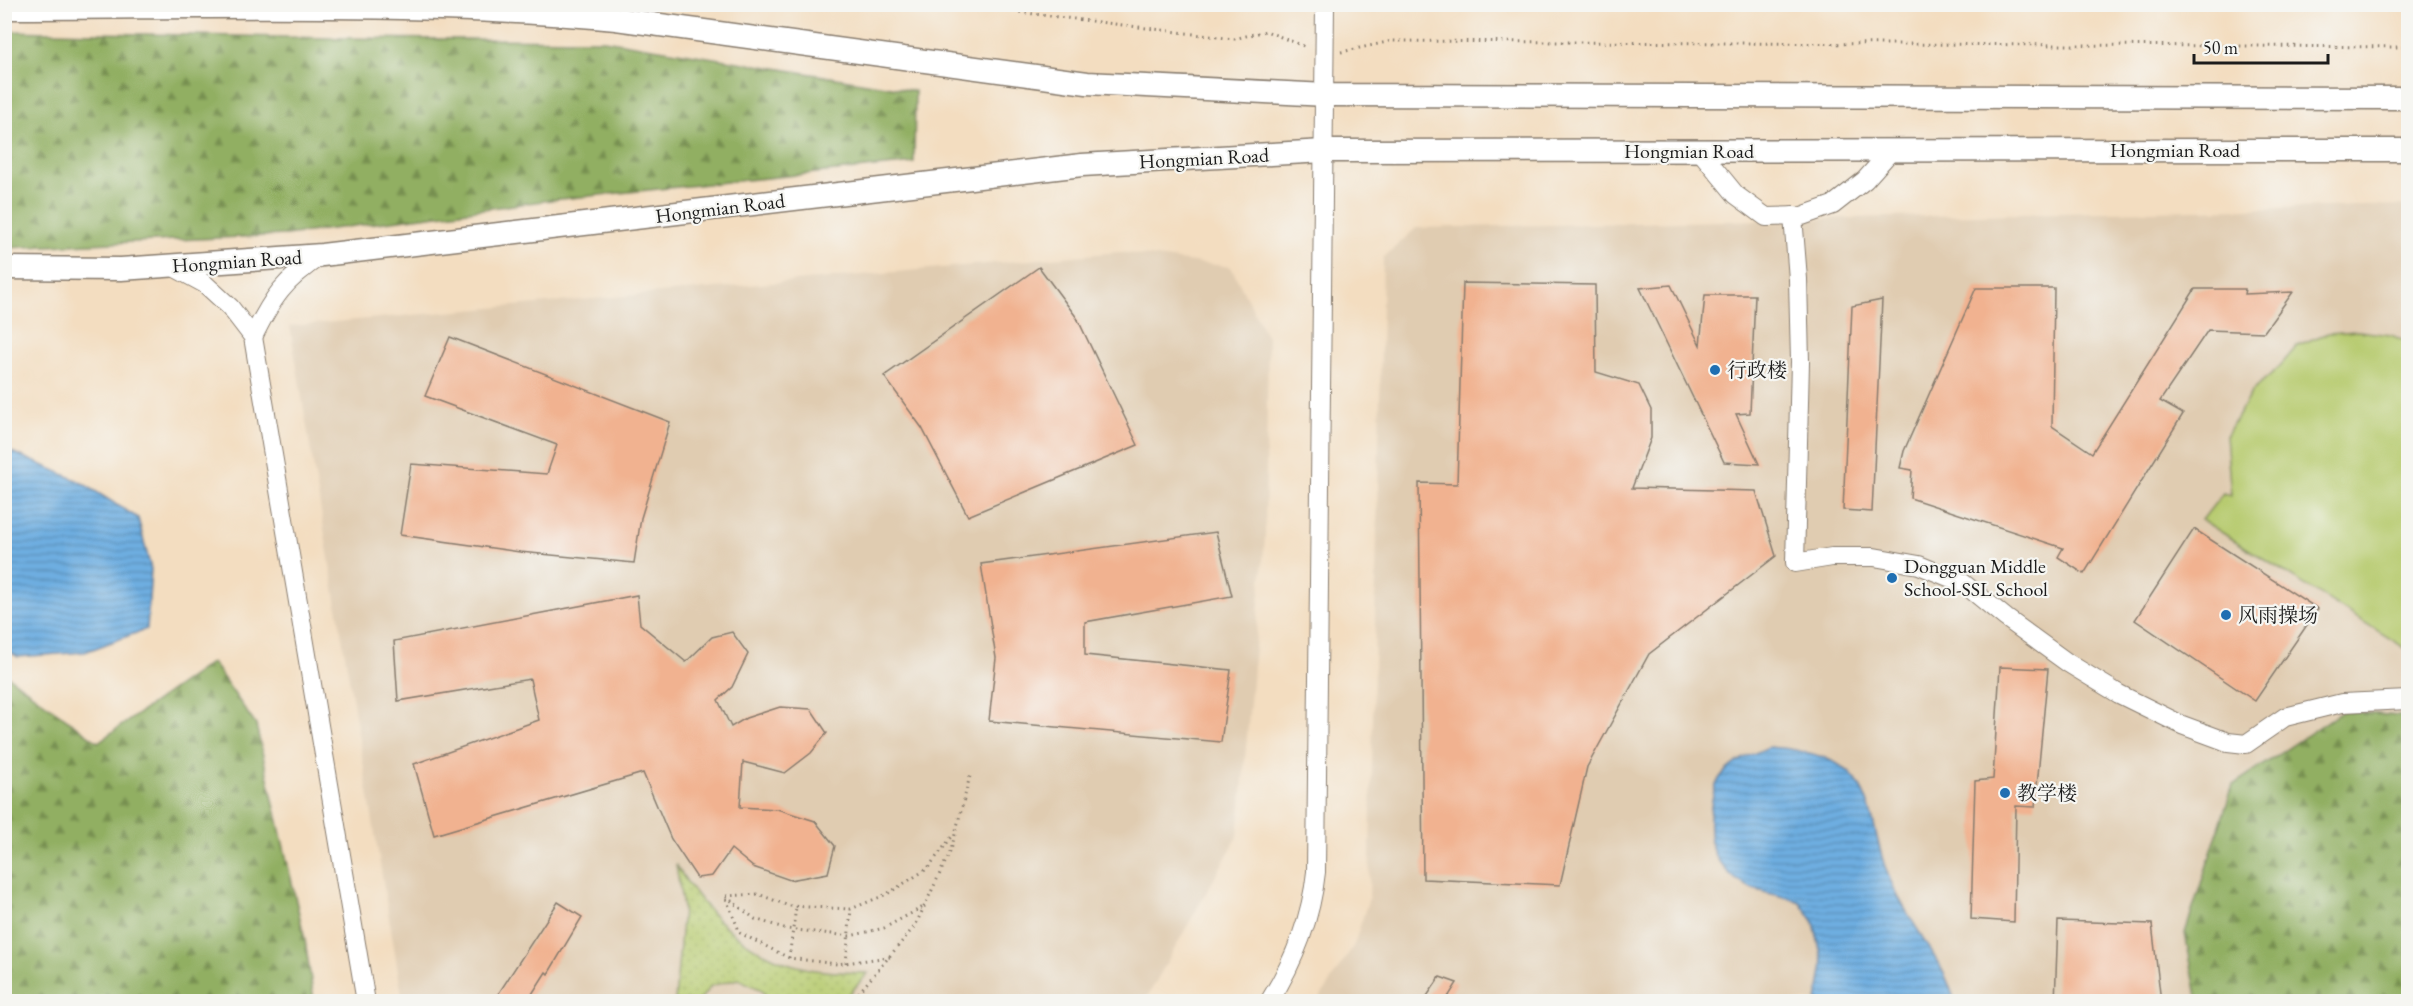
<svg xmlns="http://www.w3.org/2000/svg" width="2413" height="1006" font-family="'EB Garamond','Noto Serif SC',serif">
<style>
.built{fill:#e0ccb1}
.grass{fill:url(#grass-dots);stroke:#6a7446;stroke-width:1.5}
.forest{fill:url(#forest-firs);stroke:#56663f;stroke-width:1.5}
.pitch{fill:#b7cb6f;stroke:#6a7446;stroke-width:1.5}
.water{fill:url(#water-rules);stroke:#45657e;stroke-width:1.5}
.building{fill:#f1b290}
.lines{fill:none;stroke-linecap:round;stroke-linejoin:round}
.minor-casing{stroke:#887c6e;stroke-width:20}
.major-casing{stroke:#887c6e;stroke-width:25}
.path{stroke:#887c6e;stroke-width:3;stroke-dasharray:1.5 4.5;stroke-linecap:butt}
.minor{stroke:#fff;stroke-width:18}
.major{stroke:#fff;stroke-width:22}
.poi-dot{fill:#1f6fb2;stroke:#f6f6f2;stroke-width:2}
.labels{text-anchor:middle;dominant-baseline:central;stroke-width:4.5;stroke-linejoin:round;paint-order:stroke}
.street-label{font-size:20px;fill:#1c1c1c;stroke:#f6f6f2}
.poi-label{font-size:20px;fill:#1c1c1c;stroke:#f6f6f2;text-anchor:start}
</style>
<defs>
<pattern id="grass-dots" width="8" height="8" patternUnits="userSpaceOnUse" patternTransform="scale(1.5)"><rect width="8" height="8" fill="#b7cb6f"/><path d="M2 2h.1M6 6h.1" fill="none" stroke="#9dae60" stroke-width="1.8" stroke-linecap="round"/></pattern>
<pattern id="forest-firs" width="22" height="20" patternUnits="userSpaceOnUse" patternTransform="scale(1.5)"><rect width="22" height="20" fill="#91af62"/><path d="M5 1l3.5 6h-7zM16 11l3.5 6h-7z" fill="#768e50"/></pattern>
<pattern id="water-rules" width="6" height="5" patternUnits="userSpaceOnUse" patternTransform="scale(1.5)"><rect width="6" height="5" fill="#6eaee1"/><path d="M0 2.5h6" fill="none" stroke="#5a8db6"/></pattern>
</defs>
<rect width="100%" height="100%" fill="#f6f6f2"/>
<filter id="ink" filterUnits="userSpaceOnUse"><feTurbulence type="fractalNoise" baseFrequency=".0167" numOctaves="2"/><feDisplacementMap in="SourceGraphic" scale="12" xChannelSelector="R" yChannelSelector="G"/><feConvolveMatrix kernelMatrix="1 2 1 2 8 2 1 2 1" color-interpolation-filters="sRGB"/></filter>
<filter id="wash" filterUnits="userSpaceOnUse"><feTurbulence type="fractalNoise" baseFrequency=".008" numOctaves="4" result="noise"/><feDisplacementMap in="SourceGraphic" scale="24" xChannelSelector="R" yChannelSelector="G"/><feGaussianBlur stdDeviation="1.35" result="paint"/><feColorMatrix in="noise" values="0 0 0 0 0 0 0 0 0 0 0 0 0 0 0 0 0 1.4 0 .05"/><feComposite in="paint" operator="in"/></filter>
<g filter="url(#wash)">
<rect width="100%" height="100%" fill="#f3ddc0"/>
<g class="built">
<polygon points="2408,205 2408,1001 1317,1002 1354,945 1369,898 1383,258 1416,228"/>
<polygon points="1119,252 1231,267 1268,339 1265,537 1238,836 1145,1001 403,1001 290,326"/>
</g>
<path class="grass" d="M 676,865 C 708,917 747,956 809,969 C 828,973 849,972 868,973 L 843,1001 L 767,1001 L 762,990 L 738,979 L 711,986 L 699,1001 L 675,1001 L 683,909 Z"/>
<g class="forest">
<polygon points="5,31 330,38 604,40 915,91 914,163 551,200 286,235 5,248"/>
<polygon points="212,662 256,725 305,940 314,1001 5,1001 5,674 98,742"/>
<polygon points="2343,711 2408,717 2408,1001 2198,1001 2185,933 2233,785"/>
</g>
<polygon class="pitch" points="2358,331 2391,335 2408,342 2408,650 2202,520 2223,493 2231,496 2226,436 2252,391 2280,366 2298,345 2328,333"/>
<g class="water">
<polygon points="5,449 79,481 138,518 151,569 147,629 85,652 18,657 5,649"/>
<path d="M 1769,747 C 1797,749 1838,755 1856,780 C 1875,807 1875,842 1887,872 C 1900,906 1923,936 1941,968 C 1947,978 1951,990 1955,1001 L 1817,1001 L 1823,964 L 1814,922 L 1800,902 C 1777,893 1750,893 1732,876 C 1726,871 1718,861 1715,855 C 1706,837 1709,790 1722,775 C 1734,761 1752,754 1769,747 Z"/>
</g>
<g id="blocks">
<g class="building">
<polygon points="1039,267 1077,318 1138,445 968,516 922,428 884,376"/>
<polygon points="1463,283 1595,285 1596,372 1639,385 1651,410 1651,438 1632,488 1756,491 1776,556 1649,654 1587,767 1560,885 1423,879 1419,483 1457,484"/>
<polygon points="1671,285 1700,345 1705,295 1755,295 1750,413 1736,414 1759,464 1724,462 1640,288"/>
<polygon points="1976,288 2054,288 2052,426 2092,453 2195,289 2245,289 2244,294 2293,292 2264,332 2208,330 2160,401 2183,414 2084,574 2058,557 2063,548 1910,498 1912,470 1900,468 1904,451"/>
<polygon points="1882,300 1872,512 1843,510 1852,306"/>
<polygon points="450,337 670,422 641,518 634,563 520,552 400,535 411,464 547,474 557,445 425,396"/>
<polygon points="2194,529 2318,609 2255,701 2135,620"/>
<polygon points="1216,532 1232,596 1085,622 1085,655 1231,670 1221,742 989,721 996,658 981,564"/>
<polygon points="637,595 640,624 686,662 712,637 732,632 748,654 732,687 718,700 731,727 746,718 780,707 811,709 827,733 811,753 785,773 743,762 740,807 777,809 815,821 835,846 828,873 790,880 753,867 731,849 712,876 697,878 671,839 643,773 434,835 414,764 539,720 530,679 398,701 394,641"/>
<polygon points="2000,667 2048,669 2035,807 2016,806 2014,922 1971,919 1975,781 1993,779"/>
<polygon points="558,902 582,917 548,974 546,972 527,1002 493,1002"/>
<polygon points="2058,921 2152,924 2161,1002 2055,1002"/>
<polygon points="1440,977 1457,983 1445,1002 1423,1002"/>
</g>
</g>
</g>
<g filter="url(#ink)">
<use href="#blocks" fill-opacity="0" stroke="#887c6e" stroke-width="1.5"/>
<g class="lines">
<g class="minor-casing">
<g id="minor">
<polyline points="1700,151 1736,195 1766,217 1802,216 1833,205 1865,180 1891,151"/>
<polyline points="1793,216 1798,279 1800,362 1795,563 1832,557 1874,557 1919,565 1963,583 2006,618 2068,663 2119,694 2182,725 2228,742 2246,744 2285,717 2342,703 2408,700"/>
<polyline points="170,265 205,284 230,307 253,337 366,1002"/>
<path d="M 253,337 C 272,298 284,280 322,255"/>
<path d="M 1269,1002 C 1294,962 1311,919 1316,872 L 1325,4"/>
</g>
</g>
<g class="major-casing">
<g id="major">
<path d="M 4,8 C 208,8 412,1 616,19 L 1087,83 L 1326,95 L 2408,98"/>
<polyline points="4,268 121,269 322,255 1082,165 1324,151 2408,150"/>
</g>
</g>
<g class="path">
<polyline points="954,4 1234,39 1266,31 1306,47"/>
<polyline points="1341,52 1392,41 2408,47"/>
<polyline points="726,896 758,894 789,906 851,909 887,894 927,869 954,834"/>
<polyline points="890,957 837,964 789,958 740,933 725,896 755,919 787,929 850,936 884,928 925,906"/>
<polyline points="789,958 796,907"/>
<polyline points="846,963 851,909"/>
<polyline points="851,1002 915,926 951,850 971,772"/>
</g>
<use href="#minor" class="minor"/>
<use href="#major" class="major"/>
</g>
</g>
<g class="poi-dot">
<circle cx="1715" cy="370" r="6"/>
<circle cx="1892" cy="578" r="6"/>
<circle cx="2226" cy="615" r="6"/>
<circle cx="2005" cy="793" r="6"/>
</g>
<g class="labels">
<g class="street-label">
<text x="2175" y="150">Hongmian Road</text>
<text x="1689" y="151">Hongmian Road</text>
<text transform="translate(1204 158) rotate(-3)">Hongmian Road</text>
<text transform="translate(720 208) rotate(-7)">Hongmian Road</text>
<text transform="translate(237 261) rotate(-4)">Hongmian Road</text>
</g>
<g class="poi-label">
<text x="1727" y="370">行政楼</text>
<text x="1904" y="566">Dongguan Middle<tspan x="1904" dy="23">School-SSL School</tspan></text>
<text x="2238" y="615">风雨操场</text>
<text x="2017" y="793">教学楼</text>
</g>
</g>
<rect width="2413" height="1006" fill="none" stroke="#f6f6f2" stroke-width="24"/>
<path d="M2194 54v9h134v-9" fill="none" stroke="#1c1c1c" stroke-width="3"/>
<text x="2203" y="54" font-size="18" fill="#1c1c1c" stroke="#f6f6f2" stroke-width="4.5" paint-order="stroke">50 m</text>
</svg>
